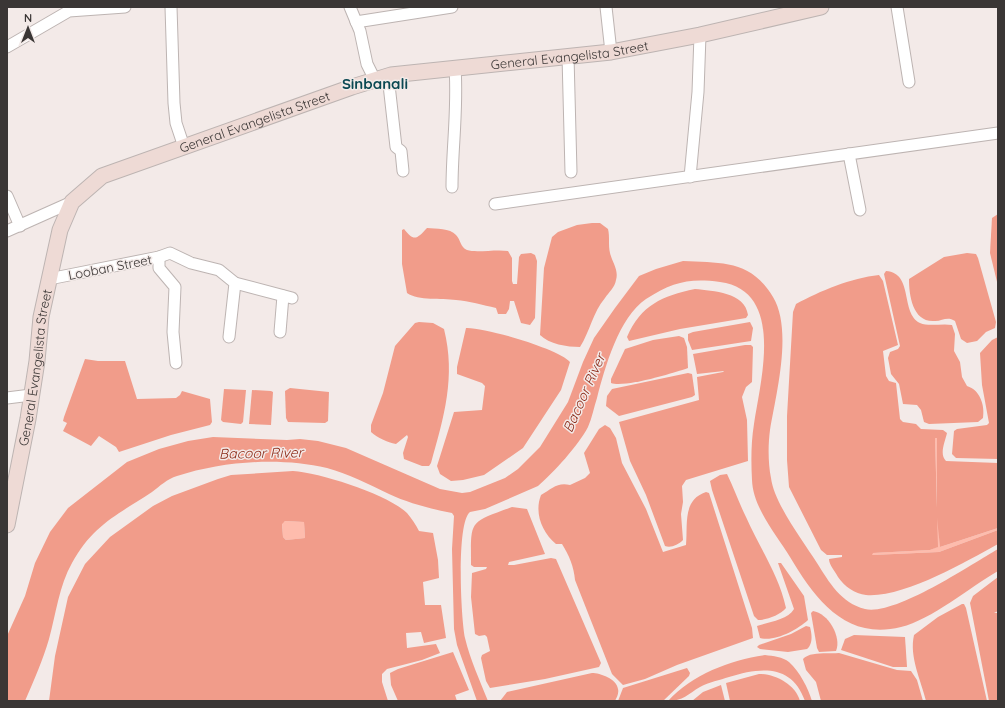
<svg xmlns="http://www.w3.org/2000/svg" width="1005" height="708" font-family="Quicksand,sans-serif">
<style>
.green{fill:#febcad}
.water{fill:#f19c8a;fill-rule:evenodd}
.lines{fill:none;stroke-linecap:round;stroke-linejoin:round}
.street-casing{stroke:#bdb4b2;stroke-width:13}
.secondary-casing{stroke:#bdb4b2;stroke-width:17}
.street{stroke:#fff;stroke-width:11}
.secondary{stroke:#eedad5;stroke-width:15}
.labels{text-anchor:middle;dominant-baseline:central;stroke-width:3;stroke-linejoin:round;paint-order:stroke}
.street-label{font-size:13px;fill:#3a3635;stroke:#f3eae8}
.water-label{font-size:14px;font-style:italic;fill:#8d2c1a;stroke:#f3eae8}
.quarter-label{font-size:15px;font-weight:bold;fill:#0b4852;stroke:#f3eae8}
</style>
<rect width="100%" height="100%" fill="#f3eae8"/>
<g class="green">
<polygon points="935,438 937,438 938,508 937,508"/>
<polygon points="937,518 939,519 940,547 998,528 998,530 939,552 872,555 872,553 930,550 937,547"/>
<polygon points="285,521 304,522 305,538 286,540 283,537 282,523"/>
</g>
<g class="water">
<polygon points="998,214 998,286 990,253 992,218"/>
<path d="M 592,223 L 600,223 L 608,229 C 610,237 608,245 610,253 C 612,262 619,270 616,280 C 615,287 609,292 605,298 C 593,312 590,331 580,347 C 567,347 549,344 540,335 L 544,268 L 552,237 L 558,232 L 577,225 Z"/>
<path d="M 427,228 C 436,229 450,228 456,235 C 461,240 460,247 467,250 C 476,253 496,249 508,251 L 512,258 L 512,281 L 513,284 L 517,284 L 519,257 L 521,254 L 531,253 L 535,255 L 537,261 L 535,318 L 530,325 L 521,323 L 514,301 L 510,301 L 509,309 L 506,314 L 498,314 L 496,308 C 483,305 469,301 456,300 C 441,298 419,301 407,293 L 402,264 L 402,230 L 404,229 C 414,242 417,239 427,228 Z"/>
<path d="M 967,253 L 976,254 L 978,258 L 996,322 L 995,328 L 986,332 L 977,341 L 967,343 L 961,339 L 955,321 C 947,316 943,321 935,321 C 913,323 909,296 909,279 L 944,257 Z"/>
<path d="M 683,261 C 722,263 751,260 773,297 C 793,330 776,394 770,430 C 768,445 768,463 771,478 C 774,503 803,541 817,563 C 829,582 841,603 865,609 C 895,616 970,565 998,549 L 998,571 C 970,587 931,620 901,627 C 846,641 815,599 790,557 C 776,534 753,508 752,480 C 751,462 751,442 754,424 C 760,382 786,291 720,282 C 689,278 673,282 646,299 C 619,317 605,367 597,398 C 594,407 592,418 588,427 C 578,446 554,472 538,486 L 485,509 L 470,512 C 456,523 461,619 465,638 C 470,659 480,681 488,701 L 477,701 L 457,645 L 454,629 L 452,549 L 454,516 L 452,513 C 431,509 408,503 389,494 C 368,484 349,474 327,468 C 280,457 224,461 177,476 C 167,479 160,486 152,492 C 117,515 93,525 72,563 C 59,586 56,614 49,639 C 43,660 34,680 25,701 L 7,701 L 7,636 L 25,596 L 35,563 L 50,532 L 68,508 L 127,462 L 159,449 L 188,441 L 213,437 L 287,440 L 300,439 L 318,441 L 346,448 L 440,489 L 462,493 L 470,492 L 505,478 L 518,469 L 540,447 L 568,402 L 583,362 L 594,338 L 615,308 L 639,276 L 656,269 Z"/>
<path d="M 886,271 C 914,273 900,313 920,323 C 929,327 942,323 952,325 L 955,334 L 954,351 L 960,362 L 962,377 L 967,386 C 980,390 985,405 983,418 L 978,422 L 929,424 L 924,422 L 921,410 L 917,405 L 903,404 L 899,384 L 891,374 L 888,358 L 890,352 L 898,349 L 900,346 L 884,274 Z"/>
<path d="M 879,275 L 883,281 L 898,345 L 883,351 L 886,376 L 889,381 L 896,383 L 900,419 L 903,422 L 916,424 L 921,429 L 943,430 L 947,433 C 945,442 939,454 946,461 L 998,463 L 998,528 L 940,547 L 937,518 L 938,547 L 930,550 L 873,553 L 872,555 L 939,552 L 998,530 L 998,544 C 965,562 904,598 866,595 C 855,594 844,586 838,577 C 835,571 829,565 829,559 L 842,557 L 842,555 L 827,555 L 821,550 L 789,487 L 787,460 L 787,416 L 793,312 L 796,304 C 820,291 851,278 879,275 ZM 935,438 L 937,438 L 937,508 Z"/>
<path d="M 695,289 C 713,291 745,292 748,315 L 746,318 L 680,329 L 629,341 L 627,337 C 641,305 662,296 695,289 Z"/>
<path d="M 419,322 L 433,323 L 444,329 C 456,377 444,417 431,463 L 429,466 L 422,466 L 404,459 L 403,453 L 408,437 L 407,435 L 396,444 C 387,442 378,438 371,432 L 371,425 L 383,393 L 395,346 L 415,323 Z"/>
<polygon points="750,322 753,328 751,341 692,350 688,340 688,334 693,332"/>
<path d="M 466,328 C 484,327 559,349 570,362 L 561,390 L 523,448 L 484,475 L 463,480 L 451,481 L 440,474 L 437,466 L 454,412 L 482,410 L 485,386 L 482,383 L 457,374 L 457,367 Z"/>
<path d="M 679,336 L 684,338 L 687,347 L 688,368 C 674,373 624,388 611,383 L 611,379 L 625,349 L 653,340 Z"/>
<polygon points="998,337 998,459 956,458 952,454 954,431 957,429 987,425 989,423 982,385 980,353 992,340"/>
<path d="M 745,345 L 751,345 L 753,347 L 752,382 L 746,387 L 742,397 L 747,420 L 748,461 L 686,480 L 682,486 L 683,502 L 681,514 L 683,540 C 678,545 671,548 665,546 L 646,495 L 630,461 L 619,422 L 699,400 L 697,377 L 723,372 L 724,371 L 697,374 L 693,354 Z"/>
<polygon points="85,359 98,361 125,361 137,399 176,398 180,395 182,391 210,399 212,422 210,425 171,435 119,452 116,447 99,436 91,446 63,431 67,423 63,421 64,417"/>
<polygon points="688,373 692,374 695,395 692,397 619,416 606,406 607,396 612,389"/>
<polygon points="290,388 329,392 328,421 325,423 288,422 286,418 285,391"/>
<polygon points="224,389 246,390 243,422 241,424 223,422 221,420"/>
<polygon points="252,390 271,391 273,392 271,425 249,424"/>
<path d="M 605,425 L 610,428 L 616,438 L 622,463 L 646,509 L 663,552 L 686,545 C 688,525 682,500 706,492 L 709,493 L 752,628 L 753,638 L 677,665 L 645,679 L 623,685 L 612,674 L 575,580 C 574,567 569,555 562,544 L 556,544 C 542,532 534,513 541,495 C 552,489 557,482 570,485 L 585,478 L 590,473 L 584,453 L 599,429 Z"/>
<path d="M 293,471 C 321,473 387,494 407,513 C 412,519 416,525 419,531 L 433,533 L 438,560 L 439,578 L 423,582 L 425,605 L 441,605 L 446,638 L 424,643 L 421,632 L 406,633 L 407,648 L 436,644 L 440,653 L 422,660 L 387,669 L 382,674 L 382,682 L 388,701 L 49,701 L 55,656 L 68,597 L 85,564 L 110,537 L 153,506 L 172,496 L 218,479 L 231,475 ZM 285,521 L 304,522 L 305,538 L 286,540 L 283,537 L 282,524 Z"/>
<path d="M 727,474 C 734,488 739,503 746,517 C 759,547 779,575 786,608 C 780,615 767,620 758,620 L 754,616 L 712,490 L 710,481 L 720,475 Z"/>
<path d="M 512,507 L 527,509 L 545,554 L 509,562 L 508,565 L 514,565 L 551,558 L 556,559 L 601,663 L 599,667 L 545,679 L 490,688 L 486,681 L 481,658 L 482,655 L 490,651 L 487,637 L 485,635 L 479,636 L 475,634 L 471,597 L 472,573 L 486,569 L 487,567 L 474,567 L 471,565 C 471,520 468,523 512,507 Z"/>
<path d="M 778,563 L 781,563 L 804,596 L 808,620 C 797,630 775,642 760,638 L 757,626 C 768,622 788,620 794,609 Z"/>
<polygon points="998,577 998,611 994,613 998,613 998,701 989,701 970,603 973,596"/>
<path d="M 962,604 L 964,604 L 966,608 L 987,701 L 926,701 C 921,680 909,657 914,635 L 938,617 Z"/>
<path d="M 813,611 C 828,613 842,637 836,651 L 819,652 L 817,648 L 811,613 Z"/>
<path d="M 806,626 L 810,627 C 812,634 813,644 807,649 L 788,652 L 760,649 L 757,647 L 759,645 L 791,634 Z"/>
<polygon points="854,635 905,637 907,667 893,667 841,650 845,639"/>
<polygon points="453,652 469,690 455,695 457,701 398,701 391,685 390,673 398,669"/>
<path d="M 839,653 L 897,670 L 911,671 L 917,680 L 923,701 L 821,701 L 816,682 L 806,670 L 803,659 C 810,651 829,654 839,653 Z"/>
<path d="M 765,655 C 773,656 783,657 789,662 C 800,672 808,688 812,701 L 805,701 C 792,664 761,667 729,677 C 720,680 709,682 700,687 C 688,694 683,701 668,701 C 692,674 731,660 765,655 Z"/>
<polygon points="687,668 690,673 689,676 663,701 618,701 623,688"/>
<path d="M 592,673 C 600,673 617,679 618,689 C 619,693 617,697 615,701 L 500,701 L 507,692 Z"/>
<path d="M 759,674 C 775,674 795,684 800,701 L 730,701 L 726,683 Z"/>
<polygon points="721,685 725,701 692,701 703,692"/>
</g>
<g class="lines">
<g class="street-casing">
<g id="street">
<polyline points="171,7 174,103 176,123 184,147"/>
<polyline points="350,7 360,31 367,64 375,80"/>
<polyline points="606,7 611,52"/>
<polyline points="897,7 909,82"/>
<polyline points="356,22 452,7"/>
<polyline points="7,47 69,11 125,7"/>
<polyline points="568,56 571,172"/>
<polyline points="388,76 396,147 401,151 403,171"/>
<polyline points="849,154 860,210"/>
<polyline points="690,177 698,92 700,35"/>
<path d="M 452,187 C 452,148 458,108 455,68"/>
<polyline points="7,196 20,226"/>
<polyline points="495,204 998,133"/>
<polyline points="7,231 72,202"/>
<polyline points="159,257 159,268 175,287 173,332 176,363"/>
<polyline points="49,279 159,257 170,253 191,263 219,270 235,283 229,337"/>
<polyline points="235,283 292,298"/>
<polyline points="280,332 283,296"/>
<polyline points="7,398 31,395"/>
</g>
</g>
<g class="secondary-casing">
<g id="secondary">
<path id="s1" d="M 7,525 L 28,419 L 37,361 L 41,317 L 60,230 L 72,202 L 102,176 L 352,87 L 391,75 L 611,52 L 700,35 L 821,7"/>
</g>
</g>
<use href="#street" class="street"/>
<use href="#secondary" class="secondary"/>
</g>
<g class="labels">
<g class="street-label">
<text stroke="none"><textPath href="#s1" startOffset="856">General Evangelista Street</textPath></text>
<text stroke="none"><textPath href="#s1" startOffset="532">General Evangelista Street</textPath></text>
<text transform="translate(110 267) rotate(-11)">Looban Street</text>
<text stroke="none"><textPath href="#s1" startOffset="160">General Evangelista Street</textPath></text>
</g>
<g class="water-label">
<text transform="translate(584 393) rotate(-66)">Bacoor River</text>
<text transform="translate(261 453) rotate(-1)">Bacoor River</text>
</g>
<g class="quarter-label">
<text x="375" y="83">Sinbanali</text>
</g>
</g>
<rect width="1005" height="708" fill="none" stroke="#3a3635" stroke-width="16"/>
<g transform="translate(28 28)" stroke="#f3eae8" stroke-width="3" paint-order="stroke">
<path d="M0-3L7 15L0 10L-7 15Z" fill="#3a3635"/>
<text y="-6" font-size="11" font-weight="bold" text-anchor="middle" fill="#3a3635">N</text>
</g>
</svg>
